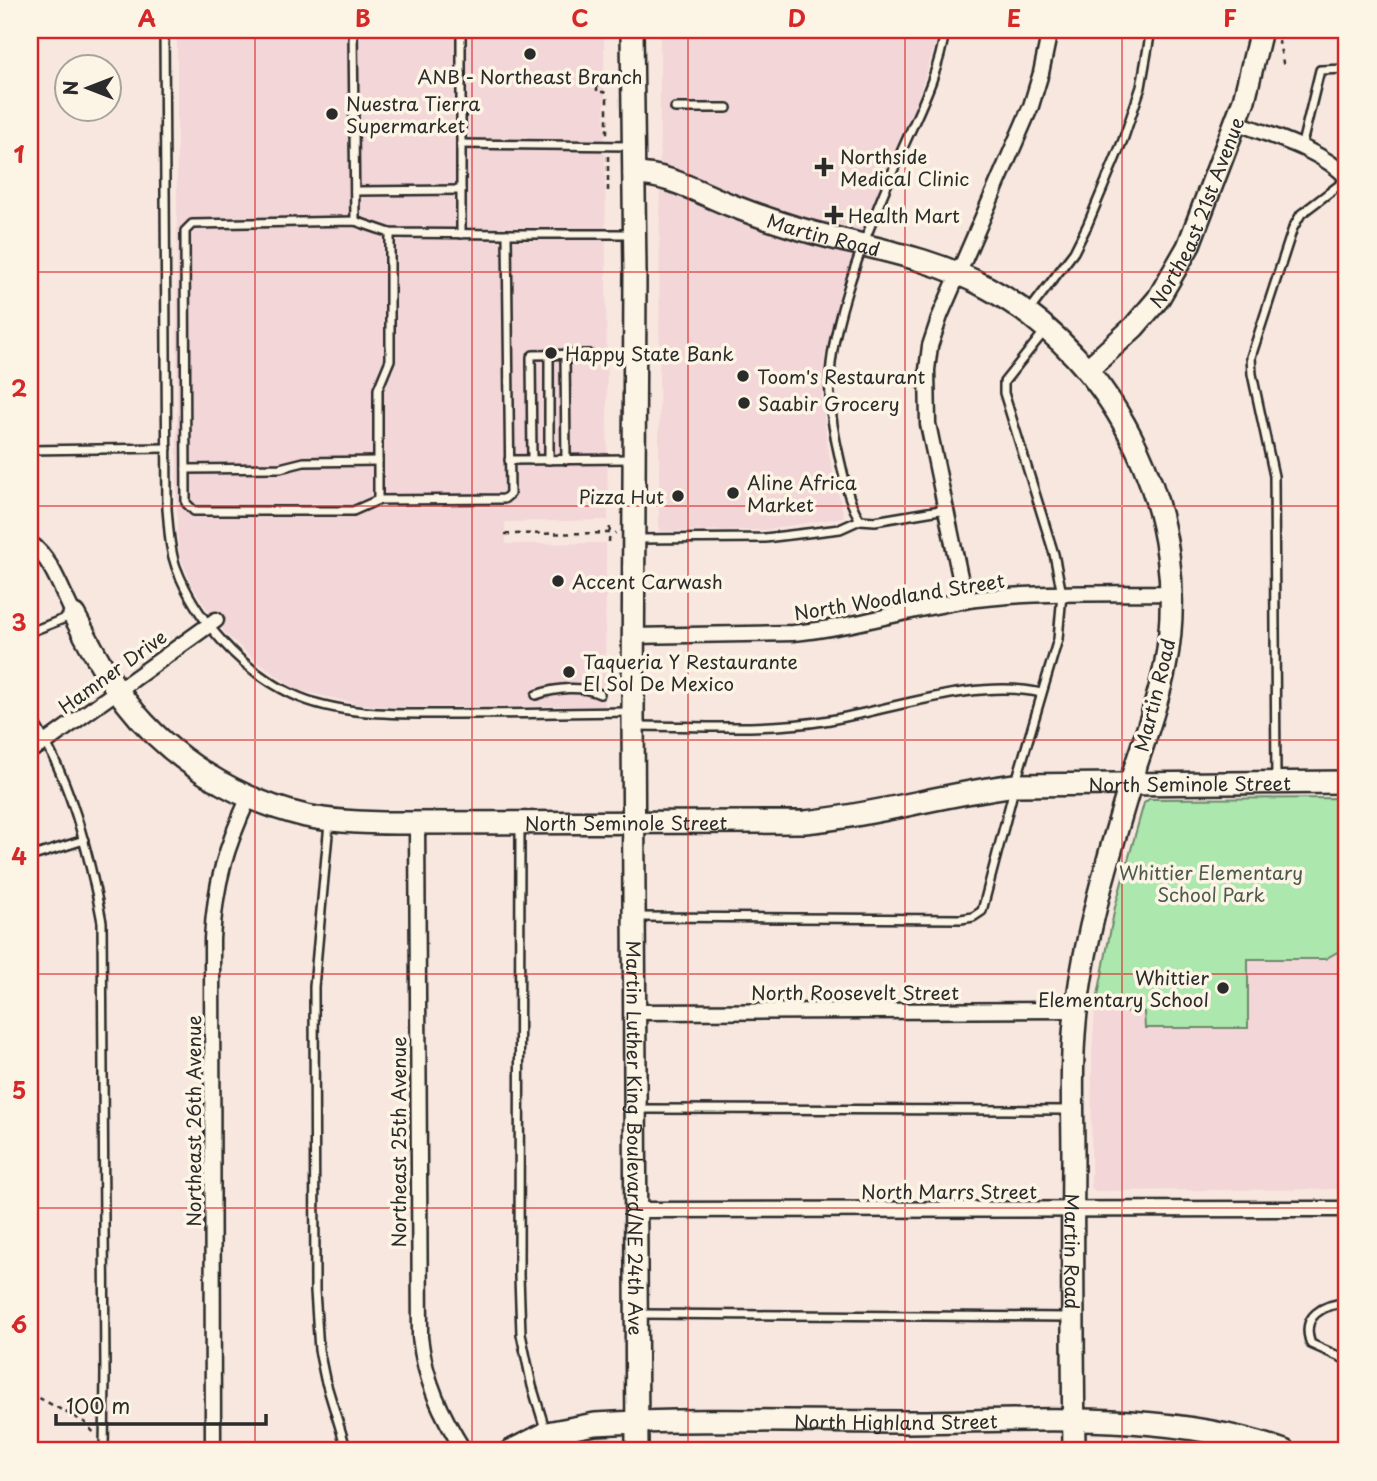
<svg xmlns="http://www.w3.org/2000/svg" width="1377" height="1481" font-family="'Playpen Sans',sans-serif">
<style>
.built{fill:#f3d6d8}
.green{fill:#ace7ad;stroke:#6c896c;stroke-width:2}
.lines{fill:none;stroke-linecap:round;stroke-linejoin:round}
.lane-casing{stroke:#2b2b2b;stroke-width:12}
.street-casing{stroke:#2b2b2b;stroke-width:19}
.secondary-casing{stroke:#2b2b2b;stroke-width:26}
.path{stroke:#2b2b2b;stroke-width:2.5;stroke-dasharray:5 5;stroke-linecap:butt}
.lane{stroke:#fcf5e5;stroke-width:7}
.street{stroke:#fcf5e5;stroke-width:14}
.secondary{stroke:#fcf5e5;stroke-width:21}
.grid{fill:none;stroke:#d62828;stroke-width:2;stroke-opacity:0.55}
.poi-dot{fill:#2b2b2b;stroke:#fcf5e5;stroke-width:2.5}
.labels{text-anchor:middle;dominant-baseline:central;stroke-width:7;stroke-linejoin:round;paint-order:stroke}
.poi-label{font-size:19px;fill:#2b2b2b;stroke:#fcf5e5;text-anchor:start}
.street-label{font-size:19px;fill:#2b2b2b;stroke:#fcf5e5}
.park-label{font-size:19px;fill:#4b5a4c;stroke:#fcf5e5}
.neatline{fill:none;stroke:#d62828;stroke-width:2.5}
.grid-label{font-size:23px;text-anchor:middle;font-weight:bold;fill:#d62828}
</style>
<rect width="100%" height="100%" fill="#f8e7df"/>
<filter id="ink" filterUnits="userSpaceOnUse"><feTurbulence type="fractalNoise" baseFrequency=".0143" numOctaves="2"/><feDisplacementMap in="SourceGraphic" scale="14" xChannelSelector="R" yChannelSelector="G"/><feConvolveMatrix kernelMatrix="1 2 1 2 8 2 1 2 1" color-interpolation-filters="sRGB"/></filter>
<g filter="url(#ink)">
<g class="built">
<polygon points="177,30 604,30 608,520 505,522 506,544 606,543 605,706 397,707 358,704 297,690 257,662 225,633 205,606 192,585 180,556 177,533"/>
<polygon points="660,30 937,30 936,43 914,109 864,225 841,289 825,353 822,395 827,446 844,517 764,530 659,531"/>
<polygon points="1347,798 1347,1189 1095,1191 1091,1187 1092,1055 1095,1011 1115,907 1144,803 1149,799"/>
<polygon points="592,1441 606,1441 609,1443 609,1451 550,1451"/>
</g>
<polygon class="green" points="1347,798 1347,950 1341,950 1325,959 1248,959 1248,1028 1145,1028 1144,1012 1095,1011 1115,907 1144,803 1149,799"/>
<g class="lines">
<g class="lane-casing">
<g id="lane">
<path d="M 164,30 L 167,509 C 169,528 169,548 176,567 C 196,620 241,670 292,694 C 340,717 405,714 456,714 C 515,714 573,713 632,712"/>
<polyline points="353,30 355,221"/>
<polyline points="461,30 461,234"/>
<path d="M 945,30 C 939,75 916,117 898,159 C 871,222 825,329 830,397 C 831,418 835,439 840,460 C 845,481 848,501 860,520 L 875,521 L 946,509"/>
<polyline points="675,108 727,108"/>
<polyline points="461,144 629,146"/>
<polyline points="1301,148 1320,70 1347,69"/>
<polyline points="355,191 461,190"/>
<polygon points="355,221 390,233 507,234 510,494 504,499 378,500 353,511 194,511 186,503 185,231 192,224"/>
<polyline points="507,234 634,234"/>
<polyline points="1029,311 1074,252 1087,226 1123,140 1141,87 1151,30"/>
<polyline points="565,354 566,460"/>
<polyline points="549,355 549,460"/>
<polyline points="30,450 167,448"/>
<polyline points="509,460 633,459"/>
<polyline points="532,460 531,357 533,355 589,354"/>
<polyline points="186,469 280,468 304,462 378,461"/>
<polyline points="378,500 378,389 390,360 390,233"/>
<polyline points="635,539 765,538 840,529 860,520"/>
<polyline points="30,632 71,616"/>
<path d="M 536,695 C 555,688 581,685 600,694"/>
<path d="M 30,716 C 70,775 89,853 102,922 L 105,1373 L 104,1451"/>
<path d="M 636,726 C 700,726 767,731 830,720 C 894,709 977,678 1041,693"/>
<polyline points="1276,781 1274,476 1252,374 1251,357 1293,228 1301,214 1347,179"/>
<polyline points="329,823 314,987 315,1291 319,1350 325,1379 347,1451"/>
<polyline points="520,825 519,1276 521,1334 532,1386 546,1432"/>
<polyline points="30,857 84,840"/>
<polyline points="635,917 961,919 973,917 982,911 1015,785 1058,639 1062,594 1054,554 1004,393 1004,382 1044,332"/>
<polyline points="639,1109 1071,1110"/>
<path d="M 1347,1303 C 1323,1304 1300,1316 1311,1344 L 1347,1360"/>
<polyline points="640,1314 1069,1317"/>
</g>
</g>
<g class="street-casing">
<g id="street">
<path d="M 1236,122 C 1273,137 1318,148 1347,177"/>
<path d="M 30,543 C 51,557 62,592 74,615"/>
<polyline points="965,601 928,424 927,370 930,346 940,316 1031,106 1041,73 1050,30"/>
<path d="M 632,636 L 793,633 C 850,628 905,610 961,601 C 1031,591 1101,594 1171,593"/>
<polyline points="30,751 46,742 216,620"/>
<path d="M 417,823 L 420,1337 C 425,1381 441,1414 464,1451"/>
<polyline points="635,1012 1076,1010"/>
<polyline points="635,1210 1347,1209"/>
<path d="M 213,1451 L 212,939 C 215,883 226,847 249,797"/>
</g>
</g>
<g class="secondary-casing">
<g id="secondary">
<path id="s1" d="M 632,30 L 635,272 L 633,712 L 637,1451"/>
<path id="s2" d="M 634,174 C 670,174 701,194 733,206 C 766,219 800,230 834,238 C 887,251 939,261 988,288 C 1120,360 1194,519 1165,667 C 1158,701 1146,735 1135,768 C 1112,846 1087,924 1077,1005 C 1070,1055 1073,1108 1073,1159 C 1072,1256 1073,1354 1074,1451"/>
<path id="s3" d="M 1087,370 L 1134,327 L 1158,299 L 1188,247 L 1244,100 L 1261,30"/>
<path id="s4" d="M 74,615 C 90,645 106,676 127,703 C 170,759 237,800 306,816 C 335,822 366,823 397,823 L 805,822 C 876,815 944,794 1015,785 L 1347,782"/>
<path id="s5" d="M 511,1451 L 547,1433 L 595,1424 C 699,1418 805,1422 909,1422 C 1033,1421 1165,1409 1284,1451"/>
</g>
</g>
<g class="path">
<polyline points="1281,30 1279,42 1284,68"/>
<polyline points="597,86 597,92 604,92 607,97 607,135"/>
<polyline points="608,156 608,193"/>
<polyline points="505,534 616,533"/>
<polyline points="609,542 610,524"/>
<polyline points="30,1393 84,1422 95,1434"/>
</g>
<use href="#lane" class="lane"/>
<use href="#street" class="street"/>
<use href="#secondary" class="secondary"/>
</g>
</g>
<path class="grid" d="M 255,30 L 255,1451M 472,30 L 472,1451M 688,30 L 688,1451M 905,30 L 905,1451M 1122,30 L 1122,1451M 30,272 L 1347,272M 30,506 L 1347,506M 30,740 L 1347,740M 30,974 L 1347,974M 30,1208 L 1347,1208"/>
<g class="poi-dot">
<circle cx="530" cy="54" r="7"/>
<circle cx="332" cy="114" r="7"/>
<path d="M820.5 156.5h7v7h7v7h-7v7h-7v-7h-7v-7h7z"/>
<path d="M830.5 204.5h7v7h7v7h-7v7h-7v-7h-7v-7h7z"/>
<circle cx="551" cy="353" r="7"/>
<circle cx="743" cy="376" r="7"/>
<circle cx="744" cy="403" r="7"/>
<circle cx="733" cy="493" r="7"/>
<circle cx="678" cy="496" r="7"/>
<circle cx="558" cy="581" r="7"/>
<circle cx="569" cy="672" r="7"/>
<circle cx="1223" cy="988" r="7"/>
</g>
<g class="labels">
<g class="poi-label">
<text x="530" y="76" text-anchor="middle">ANB - Northeast Branch</text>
<text x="346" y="103">Nuestra Tierra<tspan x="346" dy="22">Supermarket</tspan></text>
<text x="840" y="156">Northside<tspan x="840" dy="22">Medical Clinic</tspan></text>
<text x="848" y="215">Health Mart</text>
<text x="565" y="353">Happy State Bank</text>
<text x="757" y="376">Toom's Restaurant</text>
<text x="758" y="403">Saabir Grocery</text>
<text x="747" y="482">Aline Africa<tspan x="747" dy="22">Market</tspan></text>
<text x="664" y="496" text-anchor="end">Pizza Hut</text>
<text x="572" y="581">Accent Carwash</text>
<text x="583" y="661">Taqueria Y Restaurante<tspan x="583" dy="22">El Sol De Mexico</tspan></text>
<text x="1209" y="977" text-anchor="end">Whittier<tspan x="1209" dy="22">Elementary School</tspan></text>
</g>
<g class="street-label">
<text stroke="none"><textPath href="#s3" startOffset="196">Northeast 21st Avenue</textPath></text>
<text stroke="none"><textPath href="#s2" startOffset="200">Martin Road</textPath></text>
<text transform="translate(899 596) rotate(-9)">North Woodland Street</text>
<text transform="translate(112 671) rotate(-36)">Hamner Drive</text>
<text transform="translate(1154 695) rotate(-76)">Martin Road</text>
<text stroke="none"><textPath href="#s4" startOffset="1206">North Seminole Street</textPath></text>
<text stroke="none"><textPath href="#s4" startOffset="639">North Seminole Street</textPath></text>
<text x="855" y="992">North Roosevelt Street</text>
<text transform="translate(193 1121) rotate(-90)">Northeast 26th Avenue</text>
<text stroke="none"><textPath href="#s1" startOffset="1108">Martin Luther King Boulevard/NE 24th Ave</textPath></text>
<text transform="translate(398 1142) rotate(-90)">Northeast 25th Avenue</text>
<text x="949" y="1191">North Marrs Street</text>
<text stroke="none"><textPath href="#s2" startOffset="1416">Martin Road</textPath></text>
<text stroke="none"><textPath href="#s5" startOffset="390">North Highland Street</textPath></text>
</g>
<g class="park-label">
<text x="1211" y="872">Whittier Elementary<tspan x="1211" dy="22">School Park</tspan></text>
</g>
</g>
<rect width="1377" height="1481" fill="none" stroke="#fcf5e5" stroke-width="77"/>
<g transform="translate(88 88) rotate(270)"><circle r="33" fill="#fcf5e5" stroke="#a8a49b" stroke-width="2"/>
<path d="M0-5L12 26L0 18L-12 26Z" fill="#2b2b2b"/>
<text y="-10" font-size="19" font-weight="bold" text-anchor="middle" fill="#2b2b2b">N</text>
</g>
<path d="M56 1414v10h210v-10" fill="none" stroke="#2b2b2b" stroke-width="3.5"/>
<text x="66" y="1414" font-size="21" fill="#2b2b2b" stroke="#fcf5e5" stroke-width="5" paint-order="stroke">100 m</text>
<rect x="38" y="38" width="1300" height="1404" class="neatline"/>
<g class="grid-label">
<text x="147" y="27">A</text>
<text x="363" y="27">B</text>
<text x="580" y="27">C</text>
<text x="797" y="27">D</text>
<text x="1014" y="27">E</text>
<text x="1230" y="27">F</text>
<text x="19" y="163">1</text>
<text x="19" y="397">2</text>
<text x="19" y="631">3</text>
<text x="19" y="865">4</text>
<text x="19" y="1099">5</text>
<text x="19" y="1333">6</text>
</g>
</svg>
